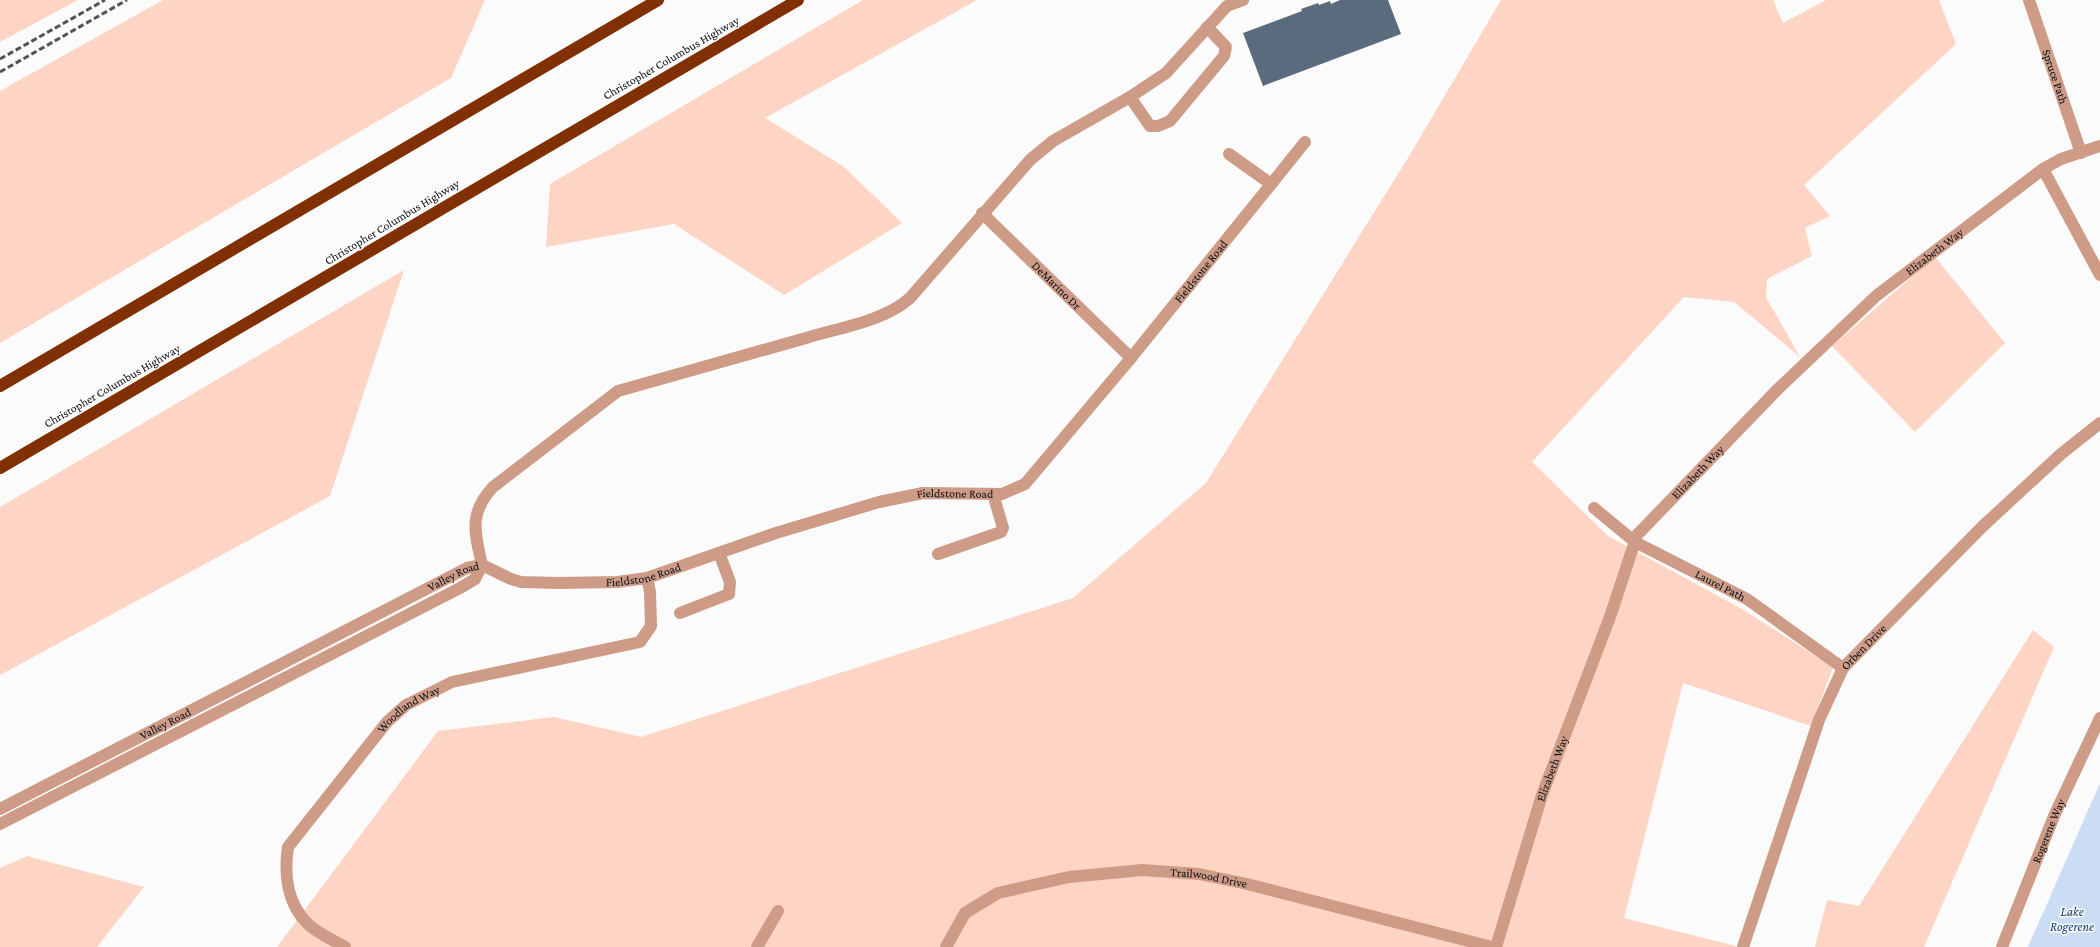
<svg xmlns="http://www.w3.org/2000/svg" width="2100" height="947" font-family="'Crimson Pro',serif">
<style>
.green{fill:#fed4c4}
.water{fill:#cbddf4}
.building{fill:#5b6b7e}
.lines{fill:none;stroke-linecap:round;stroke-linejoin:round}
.minor{stroke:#ce9b86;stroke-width:12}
.highway{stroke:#813004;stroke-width:12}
.rail{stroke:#505459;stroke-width:3;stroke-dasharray:6 3;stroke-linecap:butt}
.labels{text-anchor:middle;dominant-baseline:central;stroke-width:3;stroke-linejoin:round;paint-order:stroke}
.street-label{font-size:12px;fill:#060c13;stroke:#fbfbfb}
.water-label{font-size:13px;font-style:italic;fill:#134172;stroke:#fbfbfb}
</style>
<rect width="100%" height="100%" fill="#fbfbfb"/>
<g class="green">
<polygon points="0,0 78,0 0,42"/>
<polygon points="163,0 485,0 451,78 0,343 0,91"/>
<polygon points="863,0 977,0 765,118 843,166 902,223 784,295 674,224 546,247 550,184"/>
<polygon points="1501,0 1773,0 1783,23 1826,0 1939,0 1956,44 1804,185 1830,216 1805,228 1812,256 1767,279 1766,297 1800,357 1734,302 1684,297 1532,462 1608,536 1742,609 1833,667 1811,726 1683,683 1624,918 1740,947 277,947 438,731 554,717 641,737 1073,598 1206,483 1411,153"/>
<polygon points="1935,257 2005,343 1915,432 1832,346"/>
<polygon points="404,270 330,496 0,675 0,507"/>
<polygon points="2033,630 2054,647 1924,947 1815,947 1827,900 1859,906"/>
<polygon points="27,856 144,887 97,947 0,947 0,868"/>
</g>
<polygon class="water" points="2100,783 2100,947 2028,947"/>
<polygon class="building" points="1340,0 1388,0 1401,34 1263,86 1243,33 1302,11 1301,9 1318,3 1319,5 1330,1 1331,4"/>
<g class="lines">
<g class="minor">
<path id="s1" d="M 2029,0 L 2081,153"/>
<polyline points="1130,97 1150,126 1158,126 1170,121 1224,56 1226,47 1207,27"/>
<polyline points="1229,154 1271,184"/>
<polyline points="2043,169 2100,275"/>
<path id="s2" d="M 982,213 L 1131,358"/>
<path id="s3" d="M 1594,508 L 1635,542 L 1747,599 L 1843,668"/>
<polyline points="938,554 1001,532 1003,528 993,494"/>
<path id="s4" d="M 482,565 L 511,579 L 521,582 L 559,583 L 617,582 L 647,578 L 776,533 L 879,502 L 923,493 L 1002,494 L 1025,484 L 1131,358 L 1305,142"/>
<path d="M 482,565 C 475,533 468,514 493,487 L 618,391 C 681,373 743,356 806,338 C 838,328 885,321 910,298 L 1030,160 L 1053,141 L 1130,97 L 1166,73 L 1227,6 L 1243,0"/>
<polyline points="680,613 729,594 730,582 719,553"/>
<path id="s5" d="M 0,809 L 467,568 L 482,565"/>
<polyline points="0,824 460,588 475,579 482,565"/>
<path id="s6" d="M 345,947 C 333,940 317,933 308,924 C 287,904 284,874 288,847 L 387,722 L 406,705 L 452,682 L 640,642 L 651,626 L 650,592 L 647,578"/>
<polyline points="757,947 778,911"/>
<path id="s7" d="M 946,947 L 965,913 L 998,893 L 1069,877 L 1142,870 L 1199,874 L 1247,884 L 1492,947"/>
<path id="s8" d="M 1496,947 L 1542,795 L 1610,617 L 1637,535 L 1778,389 L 1876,296 L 2043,169 L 2061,159 L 2100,146"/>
<path id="s9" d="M 1743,947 L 1819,720 L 1843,668 L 1983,526 L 2061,454 L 2100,423"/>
<path id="s10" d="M 2002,947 L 2054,816 L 2100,718"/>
</g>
<g class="highway">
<polyline points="0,386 658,0"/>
<polyline points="0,468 798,0"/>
</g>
<g class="rail">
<polyline points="0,59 105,0"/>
<polyline points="0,72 127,0"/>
</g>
</g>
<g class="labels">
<g class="street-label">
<text transform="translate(671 58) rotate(-30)">Christopher Columbus Highway</text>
<text stroke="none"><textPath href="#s1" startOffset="81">Spruce Path</textPath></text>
<text transform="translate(392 222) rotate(-31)">Christopher Columbus Highway</text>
<text stroke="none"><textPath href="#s8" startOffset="847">Elizabeth Way</textPath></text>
<text stroke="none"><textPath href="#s4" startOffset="838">Fieldstone Road</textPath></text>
<text stroke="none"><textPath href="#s2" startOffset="104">DeMarino Dr</textPath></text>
<text transform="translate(112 386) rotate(-30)">Christopher Columbus Highway</text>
<text stroke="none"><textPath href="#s8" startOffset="523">Elizabeth Way</textPath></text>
<text stroke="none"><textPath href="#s4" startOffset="490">Fieldstone Road</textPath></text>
<text stroke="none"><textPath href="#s4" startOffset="166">Fieldstone Road</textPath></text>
<text stroke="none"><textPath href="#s5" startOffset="510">Valley Road</textPath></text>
<text stroke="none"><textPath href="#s3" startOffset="149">Laurel Path</textPath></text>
<text stroke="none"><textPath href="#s9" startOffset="326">Orben Drive</textPath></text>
<text stroke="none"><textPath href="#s6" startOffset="311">Woodland Way</textPath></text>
<text stroke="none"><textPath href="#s5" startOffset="186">Valley Road</textPath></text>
<text stroke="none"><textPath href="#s8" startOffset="187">Elizabeth Way</textPath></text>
<text stroke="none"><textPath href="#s10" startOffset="125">Rogerene Way</textPath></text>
<text stroke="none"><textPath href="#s7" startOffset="291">Trailwood Drive</textPath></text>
</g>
<g class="water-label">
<text x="2072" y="911">Lake<tspan x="2072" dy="15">Rogerene</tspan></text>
</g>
</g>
</svg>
